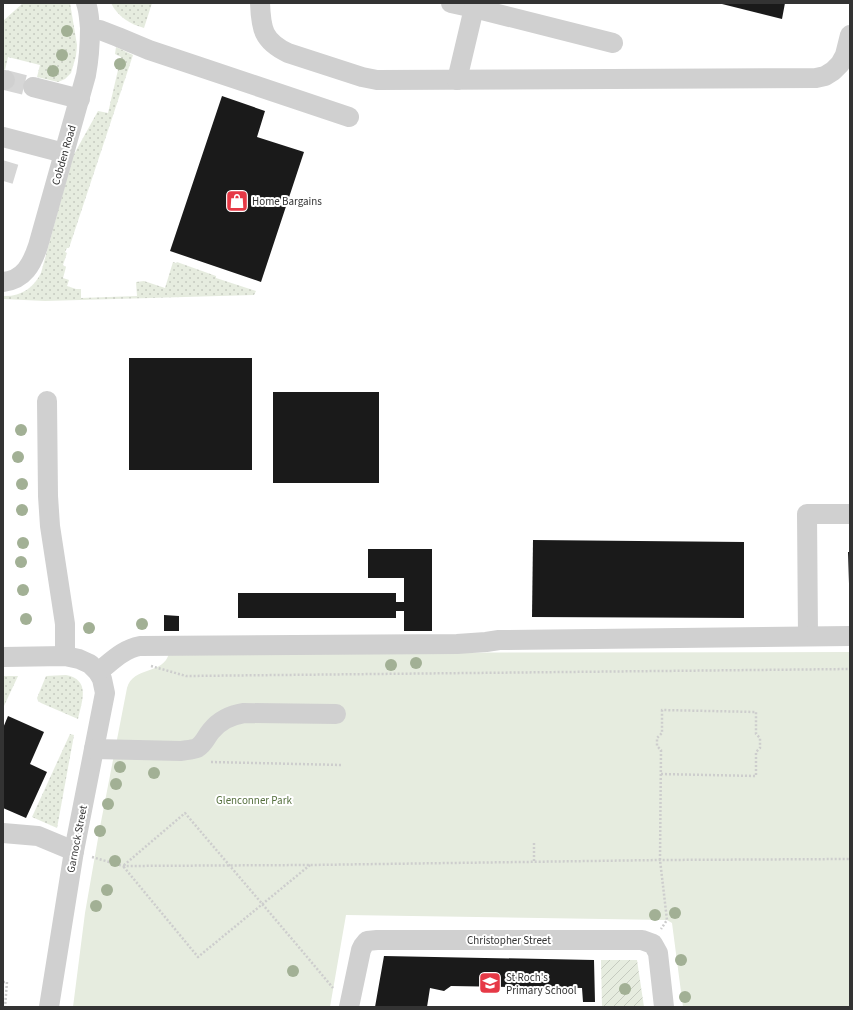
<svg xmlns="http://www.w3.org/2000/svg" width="853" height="1010" font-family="'Source Sans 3',sans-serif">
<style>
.grass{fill:url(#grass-dots)}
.park{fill:#e6ecdf}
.garden{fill:url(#garden-furrows)}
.building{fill:#1a1a1a}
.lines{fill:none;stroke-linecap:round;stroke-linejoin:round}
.minor-tunnel{stroke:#d6d6d6;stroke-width:20;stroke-dasharray:20 10;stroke-linecap:butt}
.path{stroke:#cdcdcd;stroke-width:2.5;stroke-dasharray:2 2;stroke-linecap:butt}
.minor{stroke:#d0d0d0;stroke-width:20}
.tree{fill:#a2b095}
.labels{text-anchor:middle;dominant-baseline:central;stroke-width:4;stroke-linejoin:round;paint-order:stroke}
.street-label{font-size:11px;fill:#333;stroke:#fff}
.poi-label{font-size:11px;fill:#333;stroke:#fff;text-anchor:start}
.park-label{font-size:11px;fill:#56703f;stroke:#fff}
</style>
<defs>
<pattern id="grass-dots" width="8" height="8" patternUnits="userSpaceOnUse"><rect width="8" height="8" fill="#e6ecdf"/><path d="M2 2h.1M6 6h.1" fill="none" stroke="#c6cbc0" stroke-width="1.8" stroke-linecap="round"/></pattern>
<pattern id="garden-furrows" width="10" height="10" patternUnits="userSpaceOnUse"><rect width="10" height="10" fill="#e6ecdf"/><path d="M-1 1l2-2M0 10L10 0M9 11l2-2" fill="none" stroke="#c6cbc0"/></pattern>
</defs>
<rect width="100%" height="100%" fill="#fff"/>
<g class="grass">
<polygon points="23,3 70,3 77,45 76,56 71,73 65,79 58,82 37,77 40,65 8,57 5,70 3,69 3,21"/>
<path d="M 111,3 L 152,3 L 144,28 C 130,24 118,17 111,3 Z"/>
<path d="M 116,47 L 133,55 L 69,248 L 67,248 L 65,252 L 67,253 L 63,265 L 66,267 L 63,278 L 69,280 L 67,286 L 76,289 L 81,289 L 81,298 L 137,296 L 136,282 L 144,281 L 165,288 L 173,262 L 176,263 L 177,262 L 216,276 L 216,278 L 256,291 L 254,295 L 45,301 L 3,299 L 3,296 C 20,297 34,288 41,273 L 73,156 L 98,111 L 108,113 L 121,57 L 115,54 Z"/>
<path d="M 66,675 C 91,680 82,701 78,719 L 41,703 L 38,701 L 37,698 L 46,676 Z"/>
<polygon points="3,676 18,676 3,708"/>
<polygon points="70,734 74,735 57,828 32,817"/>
</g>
<path class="park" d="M 850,652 L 850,1007 L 683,1007 L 672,923 L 667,920 L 346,915 L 330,1007 L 73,1007 L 85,913 L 100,827 L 127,688 C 133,666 164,675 169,653 Z"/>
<polygon class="garden" points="601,960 637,960 644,1007 602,1007"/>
<g class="building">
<polygon points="718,3 785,3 782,19"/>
<polygon points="222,96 265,111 257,137 304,152 261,282 170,251"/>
<rect x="129" y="358" width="123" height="112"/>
<rect x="273" y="392" width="106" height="91"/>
<polygon points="533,540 744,542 744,618 532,617"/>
<polygon points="368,549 432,549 432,631 404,631 404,611 396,611 396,618 238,618 238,593 396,593 396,602 404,602 404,578 368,578"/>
<polygon points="848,552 850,552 850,583 849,583"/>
<polygon points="164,615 179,616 179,631 164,631"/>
<polygon points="8,716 44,732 30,764 47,772 26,818 3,808 3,728"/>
<polygon points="384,956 594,960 595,1002 583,1002 582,988 451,986 444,991 430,988 427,1007 375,1007"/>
</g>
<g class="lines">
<g class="minor-tunnel">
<polyline points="5,80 33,87"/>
<polyline points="3,181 11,154"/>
</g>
<g class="path">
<polyline points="151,666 186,676 850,669"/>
<polyline points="211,762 342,765"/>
<polyline points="661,774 756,776 756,752 760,748 760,738 756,734 756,712 662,710 662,733 657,738 657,746 661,750 660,860 667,920 661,929"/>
<polyline points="534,843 534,861"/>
<polyline points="92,857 123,866 311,865 660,860 850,859"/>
<path d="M 310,865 L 198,957 L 123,866 L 185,813 C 234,871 284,929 333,988"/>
<polyline points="3,982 7,982 5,1007"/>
</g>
<g class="minor">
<path d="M 260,3 C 261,29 263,41 288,53 L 362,77 L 377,80 L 816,78 L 825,76 L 833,71 L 840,64 L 845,55 L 850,35"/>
<polyline points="451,3 474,8 457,80"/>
<polyline points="474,8 613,43"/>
<polyline points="90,30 100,30 118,37 149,50 197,66 349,117"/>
<polyline points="3,80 5,80"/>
<polyline points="33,87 80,99"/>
<polyline points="3,137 64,153"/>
<path d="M 3,282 C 24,280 32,264 38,246 L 86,75 C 89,59 90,44 90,28 C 89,19 89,11 86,3"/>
<polyline points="47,401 48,496 50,526 65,624 65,656"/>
<polyline points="808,636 807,514 850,514"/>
<polyline points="3,657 65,656 79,659 90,664 98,672 102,679 105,693 74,851 49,1007"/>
<path d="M 98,672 C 111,662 123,649 140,646 L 457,644 L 486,642 L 499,640 L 505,640 L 850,636"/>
<path d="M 94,749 L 181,751 C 186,750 192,750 197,748 C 204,744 206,737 211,731 C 219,721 231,715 244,713 L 336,714"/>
<polyline points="3,833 38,836 74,851"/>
<polyline points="349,1007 361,950 363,946 367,941 377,940 642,940 653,944 658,953 664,1007"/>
</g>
</g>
<g class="tree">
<circle cx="67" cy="31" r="6"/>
<circle cx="62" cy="55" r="6"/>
<circle cx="120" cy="64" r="6"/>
<circle cx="53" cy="71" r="6"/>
<circle cx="21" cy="430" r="6"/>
<circle cx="18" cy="457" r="6"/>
<circle cx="22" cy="484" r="6"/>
<circle cx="22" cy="510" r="6"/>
<circle cx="23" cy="543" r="6"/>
<circle cx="21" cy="562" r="6"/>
<circle cx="23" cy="590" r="6"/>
<circle cx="26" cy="619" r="6"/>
<circle cx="142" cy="624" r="6"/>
<circle cx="89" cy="628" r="6"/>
<circle cx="416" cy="663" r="6"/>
<circle cx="391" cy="665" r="6"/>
<circle cx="120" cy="767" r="6"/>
<circle cx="154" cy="773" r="6"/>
<circle cx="116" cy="784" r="6"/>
<circle cx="108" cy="804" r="6"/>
<circle cx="100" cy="831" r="6"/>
<circle cx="115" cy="861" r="6"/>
<circle cx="107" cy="890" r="6"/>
<circle cx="96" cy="906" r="6"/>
<circle cx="675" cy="913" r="6"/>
<circle cx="655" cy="915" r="6"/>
<circle cx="681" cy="960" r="6"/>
<circle cx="293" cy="971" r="6"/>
<circle cx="625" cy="989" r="6"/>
<circle cx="685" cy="997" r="6"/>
</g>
<defs>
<g id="shop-square" transform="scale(1.15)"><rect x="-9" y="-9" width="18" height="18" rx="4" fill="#e63946" stroke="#fff"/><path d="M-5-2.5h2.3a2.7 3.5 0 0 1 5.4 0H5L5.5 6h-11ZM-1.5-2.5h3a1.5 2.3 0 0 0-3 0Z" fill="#fff"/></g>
<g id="school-square" transform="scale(1.15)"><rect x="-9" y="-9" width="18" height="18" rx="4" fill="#e63946" stroke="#fff"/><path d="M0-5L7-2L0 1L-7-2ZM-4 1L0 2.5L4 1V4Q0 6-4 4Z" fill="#fff"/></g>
</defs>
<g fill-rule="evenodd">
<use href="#shop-square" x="237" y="201"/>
<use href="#school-square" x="490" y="983"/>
</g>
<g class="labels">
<g class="street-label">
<text transform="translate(64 155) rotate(-74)">Cobden Road</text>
<text transform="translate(77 839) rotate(-79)">Garnock Street</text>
<text x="509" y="940">Christopher Street</text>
</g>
<g class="poi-label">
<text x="252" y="201">Home Bargains</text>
<text x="506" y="977">St Roch's<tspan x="506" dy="13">Primary School</tspan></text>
</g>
<g class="park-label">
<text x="254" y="800">Glenconner Park</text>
</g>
</g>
<rect width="853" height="1010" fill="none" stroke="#333333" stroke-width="8"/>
</svg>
